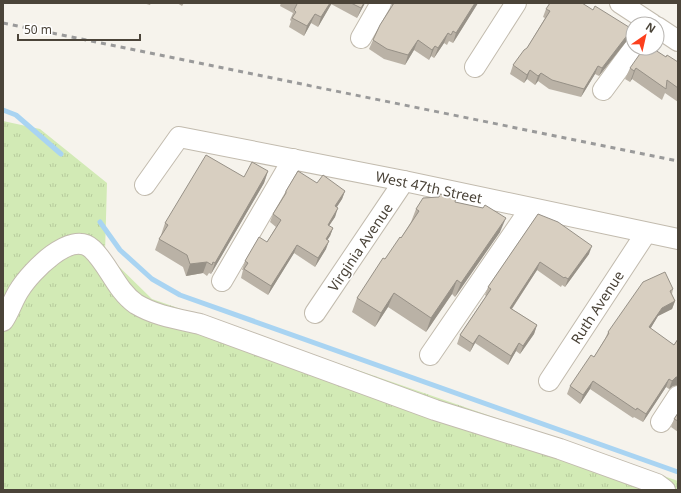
<svg xmlns="http://www.w3.org/2000/svg" width="681" height="493" font-family="'Noto Sans',sans-serif">
<style>
.grass{fill:url(#grass-tufts)}
.lines{fill:none;stroke-linecap:round;stroke-linejoin:round}
.stream{stroke:#a9d4f2;stroke-width:5}
.minor-casing{stroke:#c2bbae;stroke-width:22}
.minor{stroke:#fff;stroke-width:20}
.rail{stroke:#9a9a9a;stroke-width:3;stroke-dasharray:5 5;stroke-linecap:butt}
.wall{fill:#bab2a6}
.shaded-wall{fill:#979187}
.building{fill:#d8cfc1;stroke:#979187}
.labels{text-anchor:middle;dominant-baseline:central;stroke-width:3.5;stroke-linejoin:round;paint-order:stroke}
.street-label{font-size:14px;fill:#4b4439;stroke:#fff}
</style>
<defs>
<pattern id="grass-tufts" width="24" height="20" patternUnits="userSpaceOnUse"><rect width="24" height="20" fill="#d2eab5"/><path d="M3 7l-1-3M5 7V3M7 7l1-3M15 17l-1-3M17 17v-4M19 17l1-3" fill="none" stroke="#b6ca9c"/></pattern>
</defs>
<rect width="100%" height="100%" fill="#f6f3ec"/>
<polygon class="grass" points="3,121 40,129 107,183 105,253 152,299 678,481 678,490 3,490"/>
<g class="lines">
<g class="stream">
<polyline points="3,110 16,115 61,154"/>
<polyline points="100,222 120,250 152,279 180,295 678,472"/>
</g>
<g class="minor-casing">
<g id="minor">
<polyline points="620,3 652,24"/>
<polyline points="657,27 678,41"/>
<polyline points="361,38 381,3"/>
<polyline points="475,67 516,3"/>
<polyline points="603,90 634,48"/>
<polyline points="145,185 179,137 404,181 678,239"/>
<polyline points="222,281 293,159"/>
<polyline points="315,313 404,181"/>
<path d="M 3,321 C 10,311 13,299 20,289 C 31,272 71,229 92,249 C 109,265 116,290 136,304 C 156,316 178,319 200,324 L 435,410 L 560,449 L 657,484 L 665,490"/>
<polyline points="430,355 530,209"/>
<polyline points="549,381 646,233"/>
<polyline points="661,422 678,396"/>
</g>
</g>
<use href="#minor" class="minor"/>
<polyline class="rail" points="3,23 678,161"/>
</g>
<g class="wall">
<polygon points="143,3 151,3 150,5"/>
<polygon points="177,3 184,3 182,6"/>
<polygon points="281,3 365,3 357,18 331,4 318,27 311,23 304,36 289,27 291,21 290,20 293,13 280,6"/>
<polygon points="392,3 478,3 453,43 449,41 447,45 444,43 434,58 431,56 429,60 414,50 405,65 384,59 369,49 373,40 393,5 392,5"/>
<polygon points="546,9 629,38 599,76 595,74 581,97 549,89 538,81 535,85 527,79 524,83 510,74 513,65 527,48 545,18 543,17"/>
<polygon points="666,57 678,62 678,102 665,93 662,100 632,79 630,82 625,79 630,68"/>
<polygon points="268,171 264,183 211,274 209,273 207,276 203,273 186,276 183,267 155,250 159,239 162,235 161,235 165,223 244,177"/>
<polygon points="317,183 345,191 342,199 337,207 335,217 329,226 333,228 330,236 327,240 326,249 315,267 294,253 268,295 241,278 243,270 242,270 245,261 267,242 276,227 270,222 273,214 283,198 286,191"/>
<polygon points="440,194 455,202 500,232 455,297 452,294 426,332 388,307 375,327 352,312 357,298 385,259 401,238 411,222 416,209 439,197"/>
<polygon points="538,214 589,254 565,287 562,285 561,287 537,270 512,309 537,325 534,334 520,354 516,351 508,365 475,343 470,352 457,344 460,335 486,296 485,295 488,287"/>
<polygon points="673,289 672,294 675,301 672,309 658,316 650,329 674,345 678,339 678,385 673,386 669,389 666,387 643,422 634,417 633,418 590,389 580,404 567,394 570,386 594,357 605,339 608,332"/>
<polygon points="678,413 678,432 671,427 674,419"/>
</g>
<g class="shaded-wall">
<polygon points="330,3 332,3 318,27 321,17"/>
<polygon points="364,3 365,3 357,18 361,8"/>
<polygon points="475,3 478,3 453,43 456,33"/>
<polygon points="315,14 311,23 304,36 307,26"/>
<polygon points="632,29 629,38 599,76 602,68"/>
<polygon points="448,33 444,43 434,58 438,48"/>
<polygon points="418,40 414,50 405,65 408,55"/>
<polygon points="435,46 431,56 429,60 432,50"/>
<polygon points="598,66 595,74 581,97 584,89"/>
<polygon points="636,68 632,79 630,82 634,71"/>
<polygon points="530,70 527,79 524,83 527,75"/>
<polygon points="541,73 538,81 535,85 538,76"/>
<polygon points="268,171 264,183 211,274 215,263"/>
<polygon points="345,191 342,199 332,214 335,206"/>
<polygon points="338,208 335,217 324,233 328,225"/>
<polygon points="506,218 500,232 455,297 461,283"/>
<polygon points="333,228 330,236 323,247 326,239"/>
<polygon points="329,241 326,249 315,267 318,258"/>
<polygon points="297,245 294,253 268,295 271,286"/>
<polygon points="592,246 589,254 565,287 568,279"/>
<polygon points="207,262 203,273 186,276 190,264"/>
<polygon points="540,262 537,270 507,316 510,308"/>
<polygon points="457,280 452,294 426,332 431,318"/>
<polygon points="394,293 388,307 375,327 381,313"/>
<polygon points="675,301 672,309 658,316 646,336 649,327 662,308"/>
<polygon points="537,325 534,334 520,354 523,346"/>
<polygon points="479,335 475,343 470,352 473,344"/>
<polygon points="519,343 516,351 508,365 511,356"/>
<polygon points="676,377 678,377 678,385 673,386 669,389 672,381"/>
<polygon points="669,379 666,387 643,422 646,414"/>
<polygon points="593,381 590,389 580,404 583,395"/>
</g>
<g class="building">
<polygon points="296,3 330,3 321,17 315,14 307,26 292,18 296,12 294,10 297,4"/>
<polygon points="351,3 364,3 361,8"/>
<polygon points="394,3 475,3 456,33 453,31 451,35 448,33 438,48 435,46 432,50 418,40 408,55 387,49 373,40 380,25"/>
<polygon points="550,3 582,3 593,10 595,6 632,29 602,68 598,66 584,89 552,80 541,73 538,76 530,70 527,75 513,65 524,50 527,48 550,11 546,9"/>
<polygon points="644,48 652,48 666,57 667,55 678,62 678,88 667,80 666,89 636,68 634,71 630,68"/>
<polygon points="206,155 244,177 252,162 268,171 215,263 213,262 212,265 207,262 190,264 187,255 159,239 168,225 165,223"/>
<polygon points="298,171 317,183 323,175 345,191 335,206 338,208 328,225 333,228 326,239 329,241 318,258 297,245 271,286 244,269 248,263 245,261 259,237 267,242 281,220 273,214 286,193 286,191"/>
<polygon points="440,194 456,197 455,202 483,208 485,205 506,218 461,283 457,280 431,318 394,293 381,313 357,298 383,258 385,259 400,237 401,238 419,211 416,209 423,198 439,197"/>
<polygon points="538,214 558,222 592,246 568,279 565,277 564,278 540,262 510,308 537,325 523,346 519,343 511,356 479,335 473,344 460,335 491,289 488,287"/>
<polygon points="665,272 673,289 670,291 675,301 662,308 649,327 674,345 678,339 678,377 676,377 672,381 669,379 646,414 637,408 636,410 593,381 583,395 570,386 591,355 594,357 609,333 608,332 643,282"/>
<polygon points="678,413 678,421 674,419"/>
</g>
<g class="labels">
<g class="street-label">
<text transform="translate(429 187) rotate(12)">West 47th Street</text>
<text transform="translate(360 247) rotate(-56)">Virginia Avenue</text>
<text transform="translate(597 307) rotate(-57)">Ruth Avenue</text>
</g>
</g>
<rect width="681" height="493" fill="none" stroke="#4b4439" stroke-width="8"/>
<g transform="translate(645 36) rotate(34)"><circle r="19" fill="#ffffff" stroke="#b7b4b0"/>
<path d="M0-3L7 15L0 10L-7 15Z" fill="#fc3f1d"/>
<text y="-6" font-size="11" font-weight="bold" text-anchor="middle" fill="#4b4439">N</text>
</g>
<path d="M18 34v6h122v-6" fill="none" stroke="#4b4439" stroke-width="2"/>
<text x="24" y="34" font-size="12" fill="#4b4439" stroke="#ffffff" stroke-width="3" paint-order="stroke">50 m</text>
</svg>
